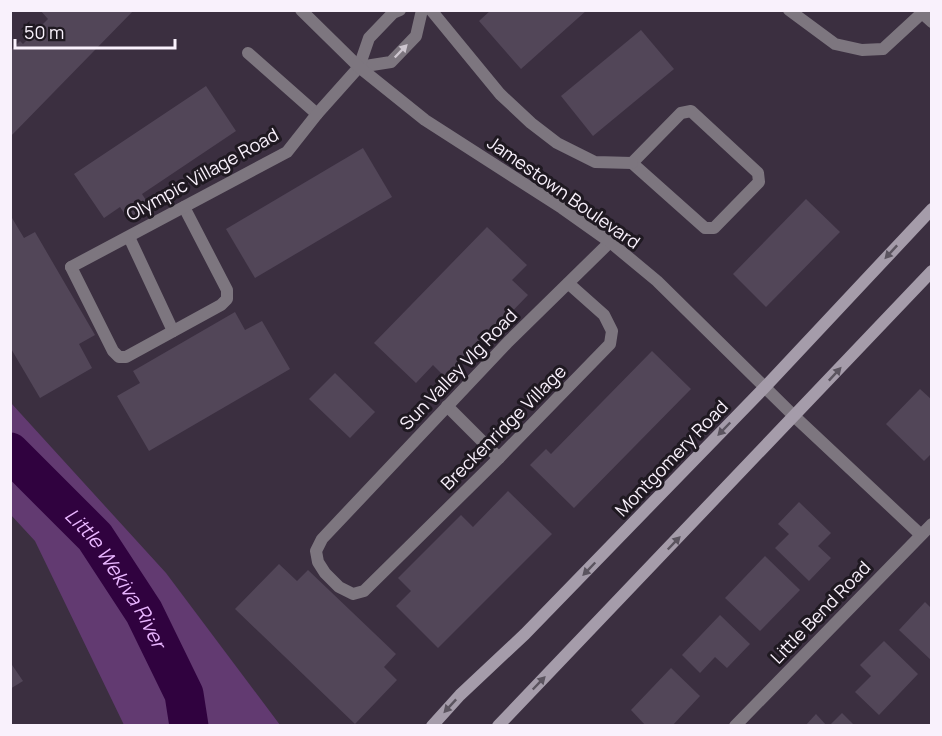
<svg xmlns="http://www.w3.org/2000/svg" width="942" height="736" font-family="Manrope,sans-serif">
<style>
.green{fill:#623a71}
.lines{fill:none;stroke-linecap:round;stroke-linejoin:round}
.river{stroke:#30023f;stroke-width:39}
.building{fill:#524658}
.service{stroke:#7d767f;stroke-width:12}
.minor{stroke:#7d767f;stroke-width:12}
.tertiary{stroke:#7d767f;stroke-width:12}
.secondary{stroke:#a59caa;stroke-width:12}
.oneway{fill:#cec6d0}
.oneway2{fill:#5b545f}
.labels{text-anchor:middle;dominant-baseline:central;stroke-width:6;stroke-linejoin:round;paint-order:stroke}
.street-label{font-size:18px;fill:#f9f1fc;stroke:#1f1921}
.water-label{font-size:20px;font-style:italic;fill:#e9b6ff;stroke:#1f1921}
</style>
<rect width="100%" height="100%" fill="#3b2f40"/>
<polygon class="green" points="11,403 166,573 280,725 124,725 35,541 11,515"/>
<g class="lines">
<path class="river" id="s1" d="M 10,452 L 95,537 L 144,612 L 184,694 L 189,726"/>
</g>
<g class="building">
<polygon points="40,10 134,10 10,137 10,51 20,41 23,44 48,19"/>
<polygon points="491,10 521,10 522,12 524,10 587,10 521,69 479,21"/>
<polygon points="641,30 674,69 593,136 561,96"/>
<polygon points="206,86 236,131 142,194 149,205 128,219 120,207 104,218 74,174"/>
<polygon points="363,148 392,197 255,278 226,229"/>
<polygon points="806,199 840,232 766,307 733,274"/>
<polygon points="12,218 24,238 35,232 95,335 79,344 92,368 40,398 10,347 10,219"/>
<polygon points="487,227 527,265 512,280 528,295 447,379 433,365 416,383 374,343"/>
<polygon points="235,312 245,330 262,321 290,369 149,451 117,396 140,383 133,371"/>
<polygon points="652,351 691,389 574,508 530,465 546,449 551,454"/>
<polygon points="335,373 375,412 350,438 309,399"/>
<polygon points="920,389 932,400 932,453 924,461 886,424"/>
<polygon points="508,491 552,534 438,648 396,606 411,591 398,578 461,515 473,527"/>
<polygon points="799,502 831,533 818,546 831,558 809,581 775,548 789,534 778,524"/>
<polygon points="765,556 800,590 760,631 725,598"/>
<polygon points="279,564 297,581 308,570 396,654 384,667 397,680 355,724 235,609"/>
<polygon points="925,602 932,609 932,661 899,630"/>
<polygon points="720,615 750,644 727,668 715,657 700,673 682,655"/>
<polygon points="884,641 918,674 879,715 855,692 871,676 860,665"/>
<polygon points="10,662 23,681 10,689"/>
<polygon points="671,668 700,696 672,726 646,726 631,710"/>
<polygon points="842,713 855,726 829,726"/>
<polygon points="816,714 827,726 805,726"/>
</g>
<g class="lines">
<g class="service">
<polyline points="789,10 835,44 862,50 883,49 922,13 932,22"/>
<polyline points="248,53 317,114"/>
<polygon points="691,111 758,173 759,182 714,228 705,228 632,163 681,113"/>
<polyline points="129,237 173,331"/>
<polyline points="71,267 113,351 119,357 126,357 221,305 227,299 227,290 184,207"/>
<polyline points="447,406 499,458"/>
</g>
<g class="minor">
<polyline points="431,10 500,94 531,123 557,143 595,162 632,163"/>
<polyline points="359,67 391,62 416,36 422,10"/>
<polyline points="71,267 287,152 317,114 359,67 369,38 393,13 400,10"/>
<polyline points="568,283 604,315 612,331 610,344 499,458 364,591 353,594 339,587 325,573 318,562 316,551 322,539 508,342 610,242"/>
<polyline points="794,416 921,535"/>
<polyline points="735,726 932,524"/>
</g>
<polyline class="tertiary" points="301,10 359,67 425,120 562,208 610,242 657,281 794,416"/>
<g class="secondary">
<polyline points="432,726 460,695 525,634 765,387 932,209"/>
<polyline points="498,726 932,271"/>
</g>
</g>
<defs><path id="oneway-solid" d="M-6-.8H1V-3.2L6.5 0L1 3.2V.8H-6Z" transform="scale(1.5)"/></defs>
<use class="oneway" href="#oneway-solid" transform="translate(401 51) rotate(-46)"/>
<g class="oneway2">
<use href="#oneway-solid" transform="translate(891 252) rotate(133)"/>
<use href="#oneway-solid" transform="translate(835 374) rotate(-47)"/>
<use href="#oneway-solid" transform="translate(724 429) rotate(134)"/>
<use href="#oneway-solid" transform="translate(674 543) rotate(-46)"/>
<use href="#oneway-solid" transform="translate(589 569) rotate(134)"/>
<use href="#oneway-solid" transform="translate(539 683) rotate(-46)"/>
<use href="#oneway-solid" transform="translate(450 706) rotate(133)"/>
</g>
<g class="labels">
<g class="street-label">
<text transform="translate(202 174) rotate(-29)">Olympic Village Road</text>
<text transform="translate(564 192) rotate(35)">Jamestown Boulevard</text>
<text transform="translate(458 369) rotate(-46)">Sun Valley Vlg Road</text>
<text transform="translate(503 427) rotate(-45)">Breckenridge Village</text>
<text transform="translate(671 458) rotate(-46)">Montgomery Road</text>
<text transform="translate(820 612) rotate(-46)">Little Bend Road</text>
</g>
<g class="water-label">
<text stroke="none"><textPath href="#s1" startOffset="166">Little Wekiva River</textPath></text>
</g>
</g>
<rect width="942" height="736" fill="none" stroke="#f9f1fc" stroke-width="24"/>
<path d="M15 39v9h160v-9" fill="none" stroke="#f9f1fc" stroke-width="3"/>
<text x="24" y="39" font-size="18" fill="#f9f1fc" stroke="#1f1921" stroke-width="4.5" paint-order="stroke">50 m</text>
</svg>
